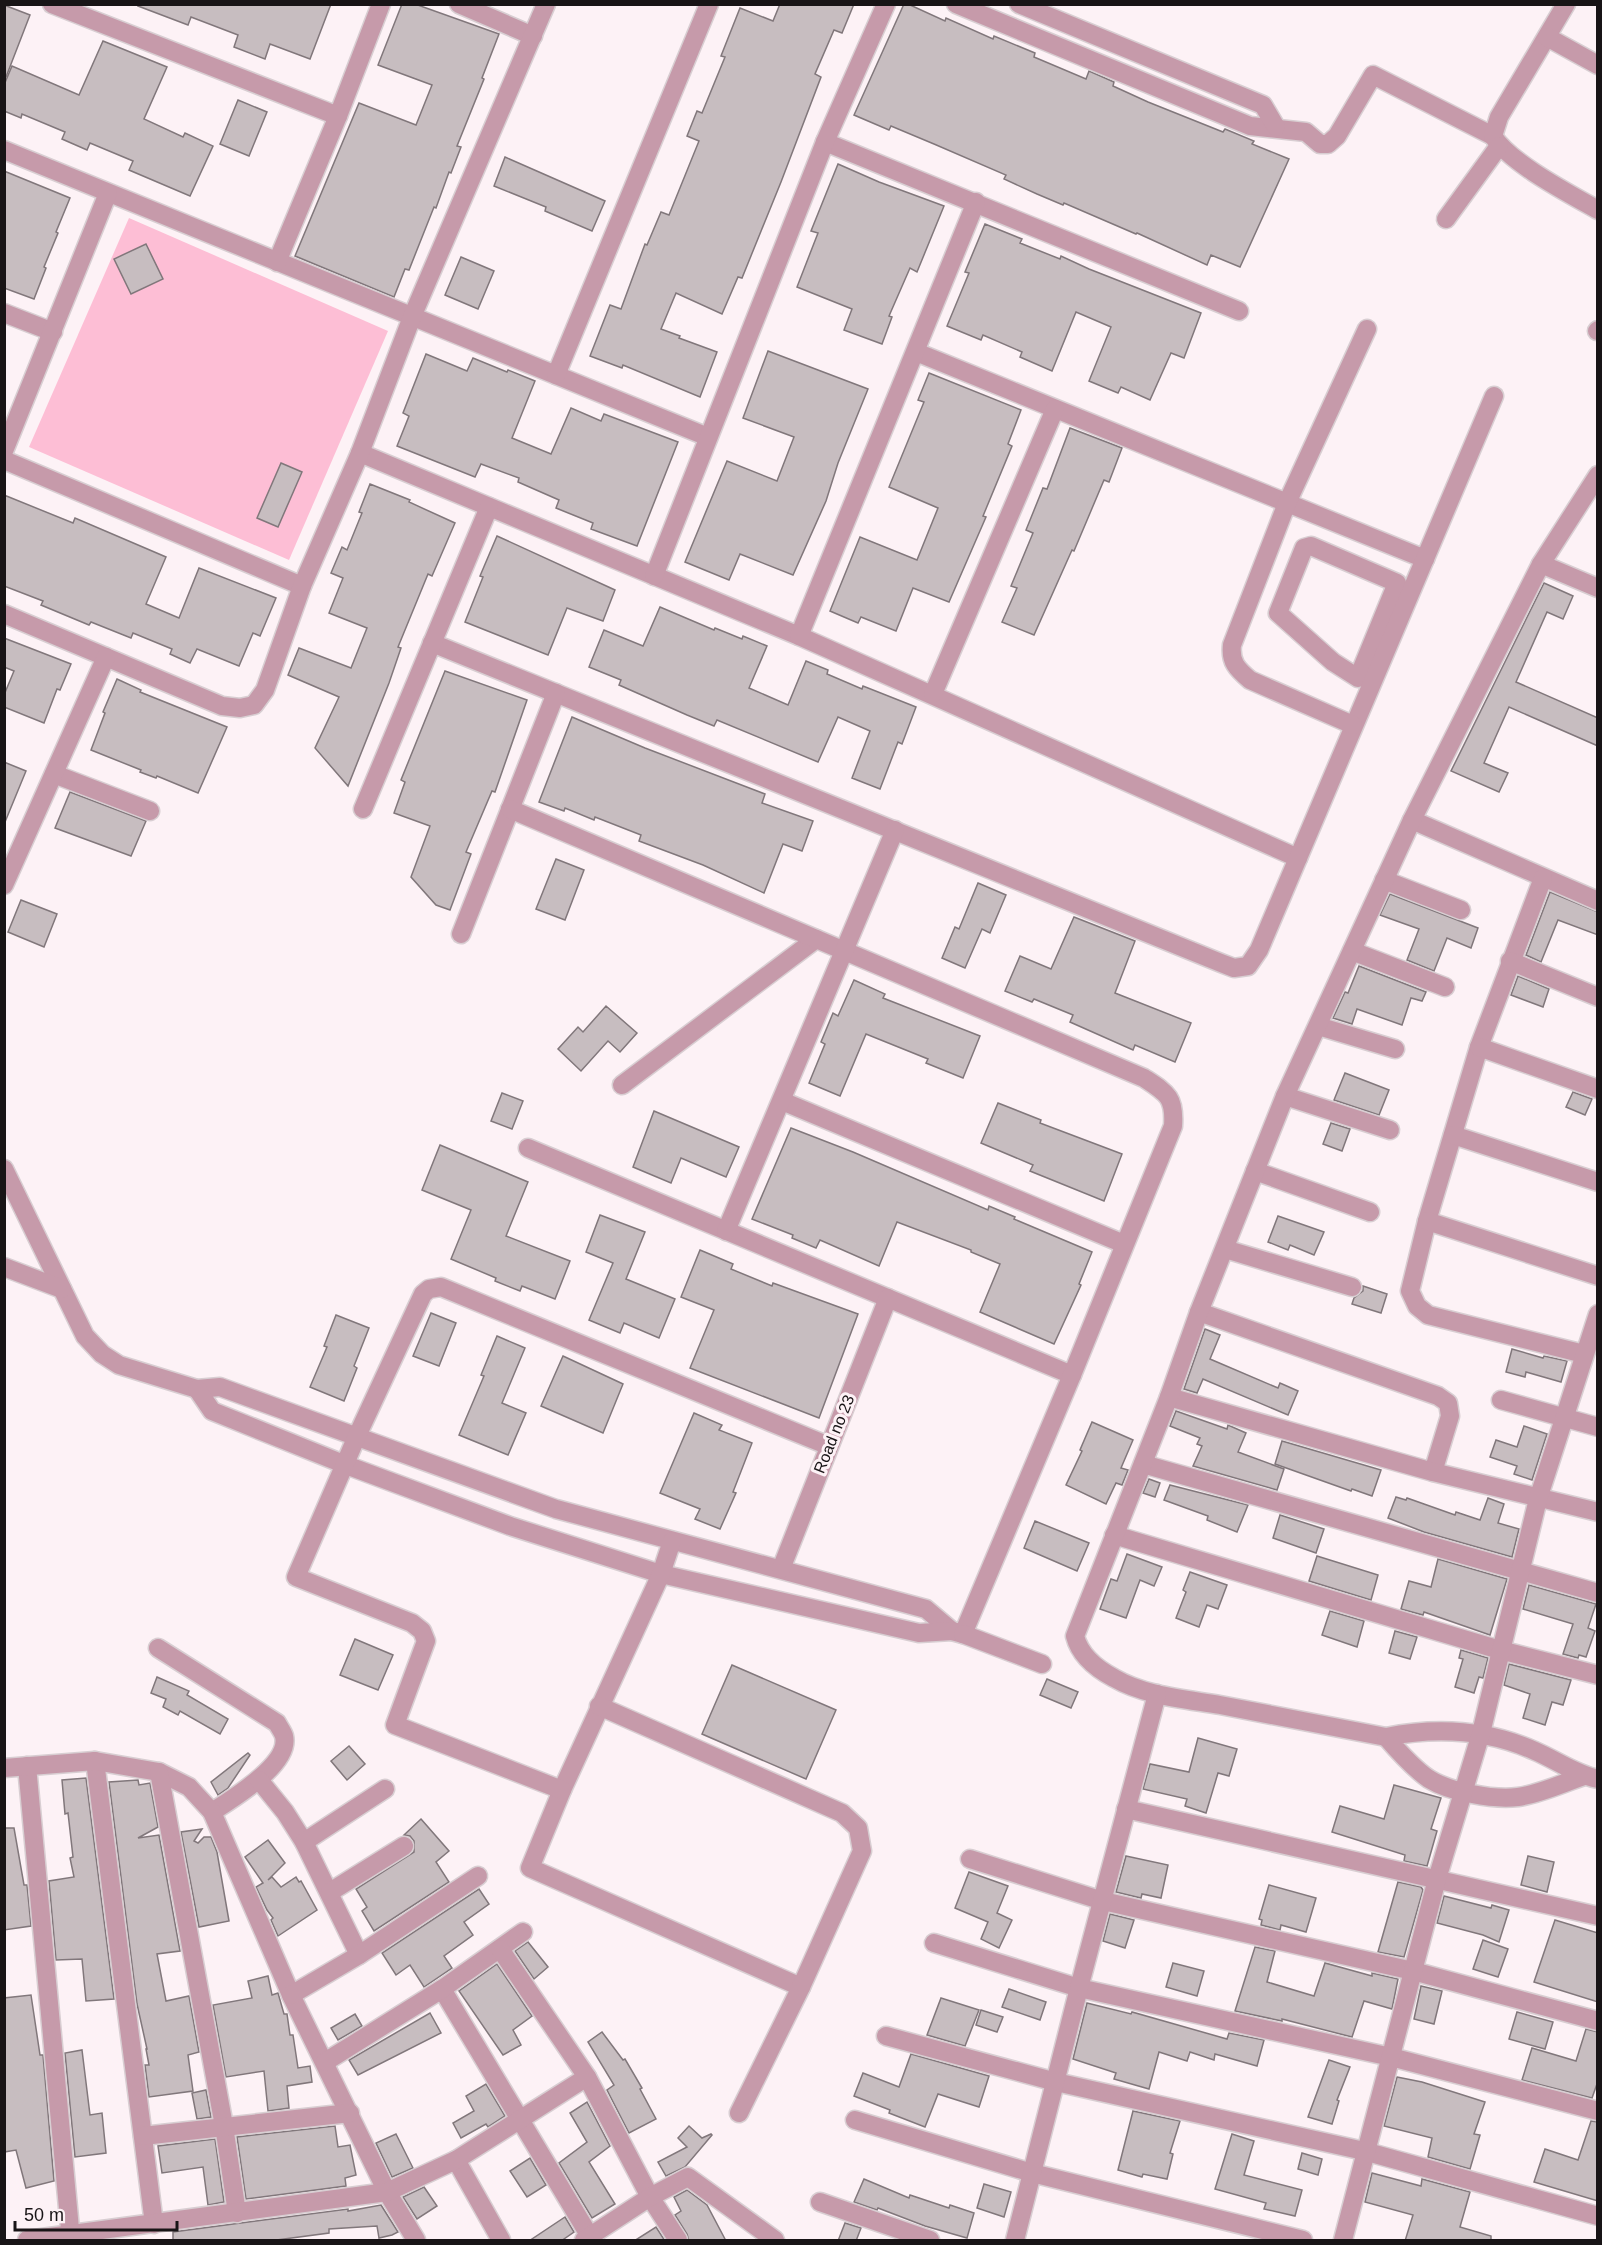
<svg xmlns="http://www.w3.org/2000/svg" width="1602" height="2245" font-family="Arial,sans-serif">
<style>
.green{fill:#fdbed5}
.building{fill:#c7bdc0;stroke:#81777b;stroke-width:1.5}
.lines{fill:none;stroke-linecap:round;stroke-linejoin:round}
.minor-casing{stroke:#d8ced2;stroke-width:21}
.minor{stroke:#c69aaa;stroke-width:18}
.labels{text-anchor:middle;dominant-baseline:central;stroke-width:6;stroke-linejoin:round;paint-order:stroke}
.street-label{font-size:16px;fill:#181416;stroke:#fdf2f6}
</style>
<rect width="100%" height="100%" fill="#fdf2f6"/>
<polygon class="green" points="129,218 388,331 289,560 29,447"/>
<g class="building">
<polygon points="139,4 331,4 310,59 270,44 265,59 234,47 238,35 191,17 188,25 138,6"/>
<polygon points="402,4 415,4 499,34 482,78 484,79 457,146 461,147 451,173 449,172 436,208 434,207 409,270 405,269 394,297 295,256 359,103 416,125 432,85 378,65"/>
<polygon points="780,4 854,4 842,33 834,30 815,74 821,77 781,182 742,278 738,277 722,314 676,293 661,329 680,336 679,338 717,352 700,397 623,365 622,368 590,356 610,305 621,309 645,244 647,245 661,212 669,215 699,141 687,136 697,111 702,113 725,57 721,56 740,8 773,21"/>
<polygon points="904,4 908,4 945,21 946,18 993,39 994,36 1035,53 1034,57 1086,79 1089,71 1114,82 1113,86 1148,102 1223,132 1225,129 1254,141 1252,144 1289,159 1240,267 1211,255 1207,265 1137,233 1136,234 1064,203 1063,205 1037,194 1004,179 1006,175 934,144 891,126 889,130 854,115"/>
<polygon points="4,5 30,15 6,77 4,77"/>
<polygon points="103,41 167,67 144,119 183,137 185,133 213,146 190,196 129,170 133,161 90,143 87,150 62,139 65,132 22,114 21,118 4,111 4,85 12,66 79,95"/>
<polygon points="238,100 267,112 249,156 220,144"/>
<polygon points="505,157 605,201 592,231 545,211 546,207 494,186"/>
<polygon points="838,164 879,182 944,206 917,272 910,268 889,316 892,317 882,344 844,330 852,309 797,287 818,233 811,231"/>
<polygon points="4,171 70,198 56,232 58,233 44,267 46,268 34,299 4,288"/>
<polygon points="985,224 1022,239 1020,243 1060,259 1061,256 1089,269 1201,313 1184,358 1171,353 1150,400 1121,387 1118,393 1089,381 1111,327 1076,312 1052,371 1020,357 1022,352 983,335 981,340 947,326 969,273 965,272"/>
<polygon points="146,244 163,279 131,294 114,259"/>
<polygon points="461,257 494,271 478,309 445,295"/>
<polygon points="768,351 868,389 838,463 826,501 793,575 740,554 729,580 685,562 727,461 777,481 794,437 743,418"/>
<polygon points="426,354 467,371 473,358 507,372 508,370 535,381 512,438 551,454 571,408 601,421 604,414 678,442 637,546 591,529 593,523 556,508 559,500 518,482 519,478 481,464 475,477 397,446 409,416 403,413"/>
<polygon points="929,373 1021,410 1008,444 1012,446 983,516 986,517 949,602 913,588 896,631 861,617 858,623 830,611 860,537 917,560 938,508 889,487 924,402 918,400"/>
<polygon points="1070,428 1122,448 1109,482 1104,480 1074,551 1072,550 1034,635 1002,622 1017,588 1011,586 1033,533 1026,530 1043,488 1047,489"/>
<polygon points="281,463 302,472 278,527 257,518"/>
<polygon points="370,484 410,500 409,502 455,523 432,576 428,574 398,647 401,648 389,683 348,786 315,748 339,697 288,675 299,648 351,668 367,628 329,613 343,578 331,573 342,547 347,550 362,513 359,512"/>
<polygon points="4,495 73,523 75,518 166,557 146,604 179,618 199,568 276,598 260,636 253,633 239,666 197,649 190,663 170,654 172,649 133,633 131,638 91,622 89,625 41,605 43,601 4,586"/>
<polygon points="497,536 615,590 603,621 567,608 548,655 465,622 483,577 480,576"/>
<polygon points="1544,583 1573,596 1563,619 1547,612 1516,682 1598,718 1598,746 1509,707 1484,763 1508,773 1499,792 1451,771"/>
<polygon points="660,607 714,630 715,628 742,639 743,636 767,646 749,688 788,705 806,661 828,670 827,674 862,689 863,686 916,707 902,744 898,742 880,789 852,778 870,731 838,717 818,762 717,720 714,726 687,715 619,685 621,680 589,667 604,630 643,646"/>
<polygon points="4,638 71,664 60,690 57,689 44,723 4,707 4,695 14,671 4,667"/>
<polygon points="445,671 527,700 495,792 492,791 466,852 471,854 450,910 436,905 411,877 430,826 394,813 405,782 401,780"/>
<polygon points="117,679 141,690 140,692 227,727 198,793 157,776 156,778 140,772 141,770 91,750 105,713 103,712"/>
<polygon points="572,717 645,748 765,794 762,803 813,821 802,851 783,844 764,893 703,865 639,841 641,835 595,817 594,820 565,808 564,811 539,802"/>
<polygon points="4,762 26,771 5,822 4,822"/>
<polygon points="70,792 146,821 131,856 55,828"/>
<polygon points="556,859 584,870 565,920 536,909"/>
<polygon points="978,883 1006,895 990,933 982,929 965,968 942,958 955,927 959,929"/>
<polygon points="1550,892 1598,912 1598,935 1558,920 1541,962 1526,955"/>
<polygon points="1390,894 1478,928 1471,948 1447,938 1434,971 1407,960 1419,929 1380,915"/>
<polygon points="21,900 57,914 44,947 8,932"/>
<polygon points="1074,917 1135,941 1115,993 1191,1023 1175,1062 1135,1045 1133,1050 1070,1022 1073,1015 1034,999 1032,1002 1005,991 1020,956 1051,969"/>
<polygon points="1359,966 1426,992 1422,1001 1411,998 1402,1025 1357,1009 1352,1024 1333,1018 1345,992 1348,993"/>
<polygon points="1518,976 1549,989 1543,1007 1511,995"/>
<polygon points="854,980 885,994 883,998 980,1036 963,1078 926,1063 928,1059 866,1034 840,1096 809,1083 825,1044 821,1042 833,1013 838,1016"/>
<polygon points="606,1006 637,1033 620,1052 608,1041 581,1071 558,1049 578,1027 583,1032"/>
<polygon points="1345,1073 1389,1090 1379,1115 1334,1100"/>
<polygon points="1573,1092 1592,1099 1585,1115 1566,1107"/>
<polygon points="502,1093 523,1101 512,1129 491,1121"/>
<polygon points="998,1103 1041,1120 1040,1123 1122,1154 1104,1201 1030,1171 1033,1165 981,1143"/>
<polygon points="654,1111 739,1147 726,1177 681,1158 671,1183 633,1167"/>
<polygon points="1331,1123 1350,1129 1342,1151 1323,1144"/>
<polygon points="791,1128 853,1152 988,1210 989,1206 1015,1217 1014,1219 1092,1252 1079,1284 1081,1285 1054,1344 980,1312 1000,1264 971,1252 971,1250 897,1222 879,1266 820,1240 816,1248 792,1238 793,1235 752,1219"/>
<polygon points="440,1145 528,1182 506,1236 570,1261 555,1299 522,1286 520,1291 495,1281 496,1278 451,1259 471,1210 422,1190"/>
<polygon points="600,1215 645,1232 626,1279 675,1299 659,1338 624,1323 620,1333 589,1320 613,1263 586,1252"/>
<polygon points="1278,1216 1324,1232 1314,1255 1290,1245 1288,1250 1268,1242"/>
<polygon points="700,1250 733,1264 731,1269 772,1286 773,1283 858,1314 819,1418 690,1368 714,1310 681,1297"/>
<polygon points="1363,1286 1387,1294 1381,1313 1352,1304 1354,1298 1363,1291"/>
<polygon points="431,1313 456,1323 439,1366 413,1356"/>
<polygon points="336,1315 369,1328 354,1366 357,1368 344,1401 310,1387 327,1347 324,1346"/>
<polygon points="1205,1329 1220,1335 1210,1359 1278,1388 1280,1383 1298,1391 1288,1415 1203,1379 1197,1393 1184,1389"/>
<polygon points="497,1336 525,1348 502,1403 526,1413 508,1455 459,1435 484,1376 481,1375"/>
<polygon points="1512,1349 1543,1358 1544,1356 1567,1361 1561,1382 1526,1372 1525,1377 1506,1372"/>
<polygon points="563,1356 623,1384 603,1433 541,1406"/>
<polygon points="1176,1411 1227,1429 1228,1425 1246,1433 1238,1452 1284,1469 1277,1490 1193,1466 1202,1446 1197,1444 1200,1438 1170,1426"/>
<polygon points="694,1413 722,1425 719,1430 752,1443 733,1492 736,1493 720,1529 695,1519 700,1509 660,1493"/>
<polygon points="1092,1422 1133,1440 1121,1468 1128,1470 1122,1485 1116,1483 1106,1504 1066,1485 1082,1451 1080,1450"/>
<polygon points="1524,1426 1547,1434 1532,1480 1514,1474 1517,1466 1490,1457 1496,1440 1517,1447"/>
<polygon points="1282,1441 1381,1470 1372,1496 1352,1489 1351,1491 1275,1464"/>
<polygon points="1149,1479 1160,1483 1155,1497 1143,1493"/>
<polygon points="1170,1485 1248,1505 1237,1532 1207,1520 1208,1516 1164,1500"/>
<polygon points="1396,1497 1406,1500 1407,1498 1455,1515 1456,1512 1480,1520 1488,1498 1504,1504 1498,1523 1519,1529 1512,1557 1424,1532 1388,1518"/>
<polygon points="1280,1515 1324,1529 1316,1553 1273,1538"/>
<polygon points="1035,1521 1089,1543 1077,1571 1024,1548"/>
<polygon points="1127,1554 1162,1567 1154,1586 1140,1580 1126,1618 1100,1609 1111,1579 1117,1581"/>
<polygon points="1317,1556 1378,1575 1371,1600 1309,1581"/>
<polygon points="1438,1559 1507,1579 1490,1635 1424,1612 1423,1615 1401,1609 1409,1581 1431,1587"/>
<polygon points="1190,1572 1227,1585 1218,1609 1207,1605 1199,1627 1176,1618 1186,1592 1183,1590"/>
<polygon points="1529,1585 1596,1604 1588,1628 1595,1631 1586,1657 1579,1655 1578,1658 1563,1654 1573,1624 1523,1609"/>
<polygon points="1330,1611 1364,1621 1357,1647 1322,1635"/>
<polygon points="1395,1631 1417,1637 1410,1659 1389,1653"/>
<polygon points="355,1639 393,1655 378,1690 340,1675"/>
<polygon points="1461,1650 1488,1658 1483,1678 1479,1677 1474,1693 1455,1687 1463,1659 1459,1658"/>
<polygon points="1509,1664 1571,1680 1563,1705 1552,1702 1545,1725 1523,1718 1530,1694 1504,1685"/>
<polygon points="732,1665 836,1710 806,1779 702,1734"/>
<polygon points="157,1677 189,1691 187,1695 228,1719 220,1734 180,1711 178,1715 163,1707 166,1699 151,1693"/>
<polygon points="1047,1679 1078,1692 1071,1708 1040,1695"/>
<polygon points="1198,1738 1237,1749 1229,1776 1218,1773 1206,1813 1185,1806 1187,1799 1143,1789 1150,1764 1189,1772"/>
<polygon points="349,1746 365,1764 347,1780 331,1761"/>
<polygon points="248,1753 250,1755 228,1788 218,1795 211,1782"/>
<polygon points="86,1778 114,1999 86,2001 82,1959 56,1960 49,1881 74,1877 70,1858 73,1857 68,1813 65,1814 62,1780"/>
<polygon points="138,1780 139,1785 150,1783 158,1827 138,1838 159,1835 180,1951 157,1954 166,2001 189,1996 199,2052 188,2055 193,2091 149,2097 145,2065 149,2065 146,2049 147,2049 137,2004 109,1782"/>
<polygon points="1394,1785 1441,1798 1431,1829 1437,1831 1427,1866 1404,1861 1405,1855 1332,1832 1340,1806 1384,1819"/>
<polygon points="421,1819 449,1851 436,1862 449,1882 374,1931 362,1911 367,1907 356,1889 414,1852 414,1841 410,1836 404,1835"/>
<polygon points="4,1828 14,1828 24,1885 27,1885 31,1926 4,1930"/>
<polygon points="202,1829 194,1841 198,1843 204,1837 211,1837 217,1852 229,1921 199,1927 181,1832"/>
<polygon points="268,1840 285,1863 268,1880 272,1877 281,1887 296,1877 299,1882 301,1881 317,1910 278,1936 271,1920 273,1918 267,1910 256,1887 263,1883 245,1857"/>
<polygon points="1126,1856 1168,1865 1161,1898 1142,1894 1141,1898 1116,1892"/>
<polygon points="1528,1856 1554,1862 1547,1892 1521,1885"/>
<polygon points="969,1872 1008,1886 997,1913 1012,1920 999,1948 981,1939 988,1922 955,1908"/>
<polygon points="1398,1882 1421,1887 1423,1890 1404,1957 1378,1952"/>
<polygon points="1269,1885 1316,1898 1306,1932 1281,1925 1280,1930 1261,1925 1262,1920 1259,1919"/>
<polygon points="479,1889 489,1904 464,1922 473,1935 444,1956 452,1968 424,1987 410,1965 396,1975 382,1953"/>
<polygon points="1444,1896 1491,1908 1492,1905 1509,1910 1499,1942 1483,1935 1437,1923"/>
<polygon points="1110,1914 1134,1920 1125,1948 1103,1941"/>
<polygon points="1555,1920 1598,1933 1598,2002 1534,1982"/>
<polygon points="1483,1940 1508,1949 1498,1977 1473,1969"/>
<polygon points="528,1942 548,1967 534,1979 515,1951"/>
<polygon points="1255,1947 1275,1951 1267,1982 1314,1996 1325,1963 1372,1976 1372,1973 1398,1979 1392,2009 1364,2001 1352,2037 1282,2019 1282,2021 1235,2011"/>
<polygon points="1173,1963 1204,1971 1197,1996 1166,1987"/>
<polygon points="497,1964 532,2016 513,2030 521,2045 503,2055 459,1991"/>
<polygon points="268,1976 272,1995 278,1993 284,2014 287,2014 290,2035 293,2035 298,2068 310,2066 312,2082 287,2086 289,2108 268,2111 264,2071 226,2077 213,2005 252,1998 248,1981"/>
<polygon points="1421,1986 1442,1991 1434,2024 1414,2019"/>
<polygon points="1009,1989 1046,2002 1040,2020 1002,2007"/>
<polygon points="31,1995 40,2055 43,2055 54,2181 26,2188 16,2150 4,2152 4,1998"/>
<polygon points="941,1998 979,2010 965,2046 927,2035"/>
<polygon points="1087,2003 1131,2014 1132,2012 1227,2039 1229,2033 1264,2040 1257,2066 1215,2054 1214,2060 1190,2052 1187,2061 1159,2052 1149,2089 1114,2079 1116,2073 1073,2059"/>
<polygon points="981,2010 1003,2017 997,2032 976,2025"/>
<polygon points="1517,2012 1553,2022 1545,2049 1509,2039"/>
<polygon points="430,2013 441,2033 358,2075 349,2060"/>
<polygon points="355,2014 362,2026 338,2040 331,2028"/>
<polygon points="1586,2029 1598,2032 1598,2081 1592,2098 1522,2080 1532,2048 1576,2061"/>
<polygon points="602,2032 623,2060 625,2059 642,2088 640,2089 656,2119 629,2133 607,2090 614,2085 588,2042"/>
<polygon points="82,2050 90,2115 102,2113 106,2153 75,2157 65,2053"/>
<polygon points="911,2054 989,2076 979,2107 938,2094 925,2127 889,2113 890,2110 854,2096 863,2073 899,2087"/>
<polygon points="1329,2060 1350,2067 1337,2100 1339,2101 1332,2124 1308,2117"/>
<polygon points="1397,2077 1422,2082 1485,2102 1474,2134 1480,2135 1470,2169 1428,2157 1432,2138 1384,2126"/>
<polygon points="486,2084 505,2116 488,2127 486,2124 461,2138 453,2123 474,2111 466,2096"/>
<polygon points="206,2090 211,2117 197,2119 192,2093"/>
<polygon points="587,2102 610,2146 589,2162 615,2204 592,2218 559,2163 587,2142 570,2113"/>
<polygon points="1133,2111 1180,2121 1170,2153 1173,2154 1167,2179 1143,2174 1142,2177 1118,2170"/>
<polygon points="1591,2121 1598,2122 1598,2201 1534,2182 1545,2149 1578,2160"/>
<polygon points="335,2126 338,2147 350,2145 356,2175 345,2178 346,2186 246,2199 237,2137"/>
<polygon points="689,2126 702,2138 711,2134 712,2135 685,2167 666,2176 658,2162 687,2147 678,2138"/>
<polygon points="396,2134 413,2168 392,2177 376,2143"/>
<polygon points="1232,2134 1254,2141 1244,2175 1302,2190 1295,2216 1264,2209 1266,2203 1215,2189"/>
<polygon points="215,2139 224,2202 208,2205 203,2167 162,2173 158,2146"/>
<polygon points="1302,2153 1322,2159 1318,2175 1298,2169"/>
<polygon points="530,2158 546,2185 527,2197 510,2171"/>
<polygon points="1372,2173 1421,2186 1422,2179 1470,2192 1460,2227 1491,2236 1491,2241 1405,2241 1413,2215 1365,2202"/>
<polygon points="864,2179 909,2198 910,2195 949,2208 950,2205 974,2213 967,2238 925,2226 878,2208 877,2210 854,2202"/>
<polygon points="984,2184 1011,2192 1004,2217 977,2208"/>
<polygon points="424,2187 437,2206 417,2219 403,2197"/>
<polygon points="687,2190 707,2205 726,2241 689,2241 687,2234 675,2215 681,2211 674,2197"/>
<polygon points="381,2205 398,2232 392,2235 379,2238 377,2226 329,2229 329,2233 269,2241 173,2241 173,2232 348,2209 348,2211"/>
<polygon points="565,2217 574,2232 561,2241 529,2241"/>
<polygon points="845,2223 861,2228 856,2241 838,2241"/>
<polygon points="656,2227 665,2241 634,2241"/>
</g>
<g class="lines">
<g class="minor-casing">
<g id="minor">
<polyline points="52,4 338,116"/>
<polyline points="459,4 533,36"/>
<polyline points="956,4 1250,126 1306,132 1320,144 1328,144 1337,136 1373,75 1493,136"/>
<polyline points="1019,4 1263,105 1276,127"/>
<path d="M 1566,4 L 1499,117 L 1493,136 C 1510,163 1568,193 1598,210"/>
<polyline points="1547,37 1598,65"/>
<polyline points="825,142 1239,311"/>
<polyline points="4,150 708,437"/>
<polyline points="1446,219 1499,146"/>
<polyline points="277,262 338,116 381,4"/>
<polyline points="4,313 53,332"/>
<polyline points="1597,331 1598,330"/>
<polyline points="916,352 1425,559"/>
<polyline points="556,375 709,4"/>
<polyline points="4,451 108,193"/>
<polyline points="360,453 799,636 1298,858"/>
<polyline points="4,460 302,586"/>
<polygon points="1311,546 1397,583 1358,678 1333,662 1278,613 1304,548"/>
<polyline points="1541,564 1598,588"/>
<polyline points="654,576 825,142 886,4"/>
<polyline points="4,614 222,706 240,708 254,705 265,690 302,586 360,453 412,317 546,4"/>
<polyline points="799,636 976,202"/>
<polyline points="432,643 1221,963 1234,968 1248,966 1259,950 1494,396"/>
<polyline points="933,694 1055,409"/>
<path d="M 1353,725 L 1250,680 C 1237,669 1230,662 1232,645 L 1287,503 L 1367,329"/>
<polyline points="54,774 150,811"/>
<polyline points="363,809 489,507"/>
<polyline points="1412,820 1598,901"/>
<polyline points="1543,878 1479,1047 1427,1221 1410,1291 1417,1306 1428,1315 1584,1354"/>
<polyline points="1384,880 1461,910"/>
<polyline points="4,885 106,657"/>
<polyline points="461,934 556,693"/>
<polyline points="1352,951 1445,987"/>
<polyline points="1510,961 1598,997"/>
<polyline points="1318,1026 1395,1049"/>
<polyline points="1479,1047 1598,1089"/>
<polyline points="622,1085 816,939"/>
<polyline points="1285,1096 1390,1130"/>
<polyline points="782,1101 1124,1244"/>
<polyline points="1453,1135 1598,1182"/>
<polyline points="528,1148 1072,1375"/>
<path d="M 4,1169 L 85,1336 L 102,1354 L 119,1365 L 197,1389 L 220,1387 L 556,1509 L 926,1609 L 952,1631 L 963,1634 L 1072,1375 L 1173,1126 C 1175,1097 1167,1093 1144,1078 L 510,809"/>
<polyline points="1255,1171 1370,1212"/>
<polyline points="1427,1221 1598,1276"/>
<polyline points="726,1231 895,830"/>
<polyline points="1225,1249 1352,1287"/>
<polyline points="4,1267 62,1289"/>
<polyline points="1199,1312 1438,1396 1448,1403 1450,1416 1433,1472"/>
<polyline points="197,1389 212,1411 346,1465 510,1526 661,1574 919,1633 952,1631"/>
<polyline points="1169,1397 1433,1472 1598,1512"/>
<polyline points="1501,1400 1598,1427"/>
<polyline points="1143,1464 1598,1593"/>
<polyline points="1114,1535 1500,1650 1598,1675"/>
<polyline points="672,1541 661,1574 562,1790 530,1868 801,1987"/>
<polyline points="781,1569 888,1298"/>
<polyline points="963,1634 1042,1664"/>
<path d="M 158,1648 L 277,1723 C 279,1727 283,1732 284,1736 C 291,1764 232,1799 212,1812"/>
<polyline points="599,1706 842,1813 858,1828 862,1851 801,1987 739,2113"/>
<path d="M 1386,1737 C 1331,1726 1275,1716 1220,1705 C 1185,1699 1145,1696 1114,1678 C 1097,1669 1080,1656 1075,1636 L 1169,1397 L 1199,1312 L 1285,1096 L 1412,820 L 1541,564 L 1598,475"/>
<polyline points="95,1761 154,2224"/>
<polyline points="27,1766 71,2240"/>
<polyline points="4,1768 95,1761 159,1772 189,1787 212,1812 291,1995 387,2192 416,2240"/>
<polyline points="159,1772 224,2126 237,2213"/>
<path d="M 1584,1776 C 1563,1783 1540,1794 1518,1797 C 1493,1800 1450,1792 1429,1779 C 1413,1768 1398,1751 1386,1737 C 1436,1727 1488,1730 1535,1751 C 1556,1760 1575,1774 1598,1779"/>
<polyline points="259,1780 285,1812 304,1842 359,1955"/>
<polyline points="562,1790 395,1725 426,1641 422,1631 412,1623 296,1577 357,1436 423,1294 429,1289 441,1287 829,1446"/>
<polyline points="1126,1809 1598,1916"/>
<polyline points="304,1842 385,1789"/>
<polyline points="970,1859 1103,1901 1413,1971 1598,2021"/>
<polyline points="330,1892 404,1846"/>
<polyline points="934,1943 1079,1988 1391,2057 1598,2111"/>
<polyline points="442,1989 592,2240"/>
<polyline points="291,1995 359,1955 478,1876"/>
<polyline points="886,2036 1056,2082 1364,2151 1598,2216"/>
<polyline points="325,2062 442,1989 523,1932"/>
<polyline points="587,2077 650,2197 678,2240"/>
<polyline points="855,2120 1032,2173 1303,2240"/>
<polyline points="143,2136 350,2113"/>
<polyline points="456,2160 501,2240"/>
<polyline points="820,2202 930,2240"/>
<polyline points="27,2240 387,2192 456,2160 587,2077 500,1949"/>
<polyline points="584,2240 650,2197 688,2177 775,2240"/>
<polyline points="1015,2240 1079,1988 1157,1694"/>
<polyline points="1343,2240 1437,1879 1481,1733 1538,1499 1598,1314"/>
</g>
</g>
<use href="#minor" class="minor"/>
</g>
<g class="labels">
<g class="street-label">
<text transform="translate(834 1434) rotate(-68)">Road no 23</text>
</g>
</g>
<rect width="1602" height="2245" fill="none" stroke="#181416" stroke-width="12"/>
<path d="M15 2221v9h162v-9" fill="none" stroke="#181416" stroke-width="3"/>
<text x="24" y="2221" font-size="18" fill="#181416" stroke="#fdf2f6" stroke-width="4.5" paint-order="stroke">50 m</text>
</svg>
